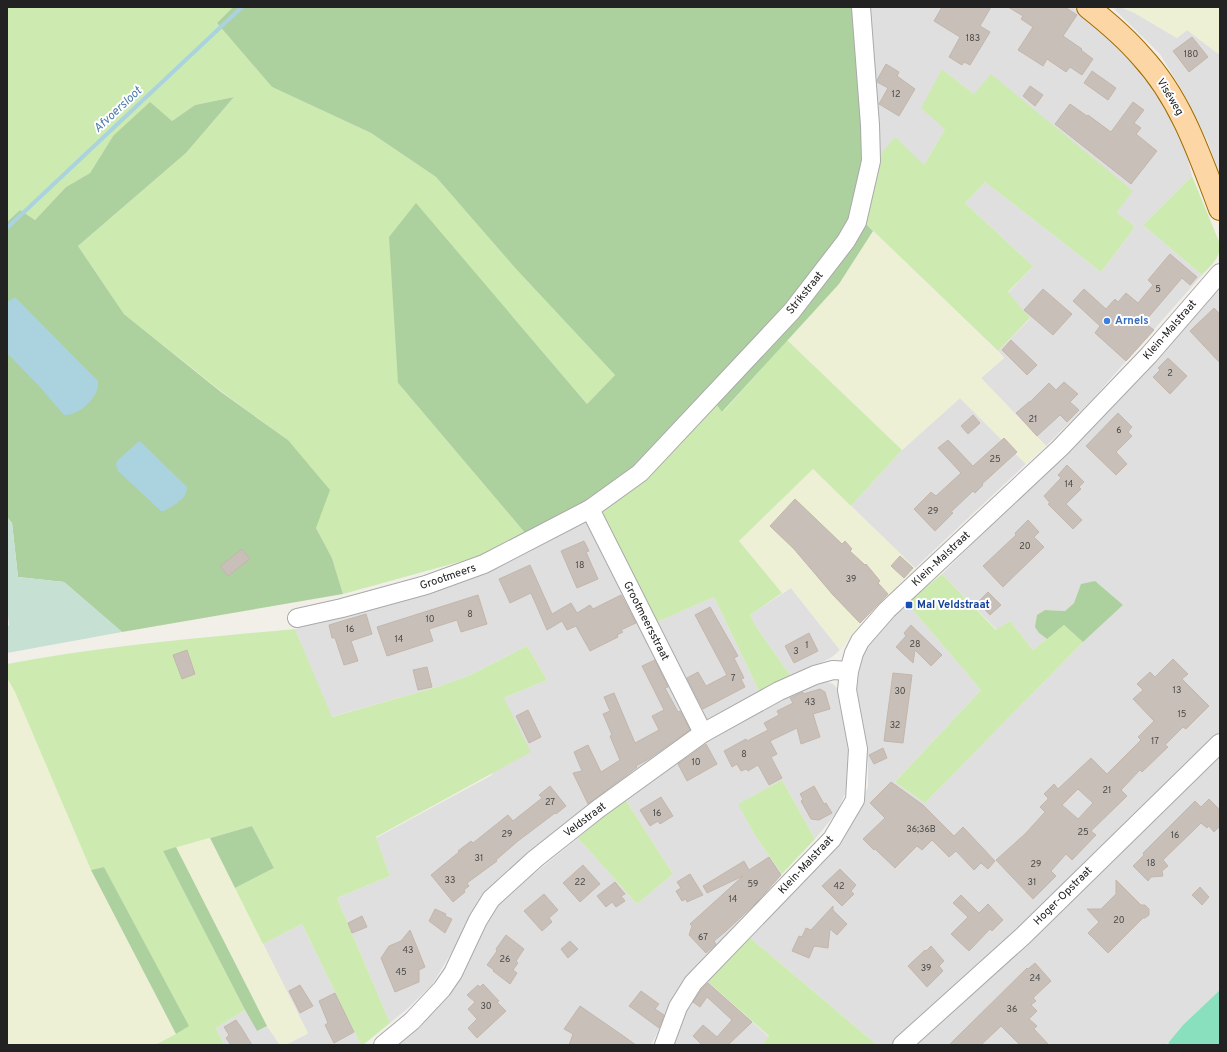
<svg xmlns="http://www.w3.org/2000/svg" width="1227" height="1052" font-family="Overpass,sans-serif">
<style>
.residential{fill:#e0dfdf}
.farmland{fill:#eef0d5}
.grass{fill:#cdebb0}
.forest{fill:#add19e}
.wetland{fill:#c6e0d4}
.pitch{fill:#88e0be}
.water{fill:#aad3df}
.lines{fill:none;stroke-linecap:round;stroke-linejoin:round}
.stream{stroke:#aad3df;stroke-width:4}
.building{fill:#c7bfb8;stroke:#c4b6ab;fill-rule:evenodd}
.minor-casing{stroke:#a9a9a9;stroke-width:20}
.major-casing{stroke:#a06b00;stroke-width:24}
.minor{stroke:#fff;stroke-width:18}
.major{stroke:#fcd6a4;stroke-width:22}
.shop-dot{fill:#3f7fe0;stroke:#fff;stroke-width:1.5}
.transit-dot{fill:#1a4fb4;stroke:#fff;stroke-width:1.5}
.labels{text-anchor:middle;dominant-baseline:central;stroke-width:4;stroke-linejoin:round;paint-order:stroke}
.number-label{font-size:9px;fill:#4b4948}
.street-label{font-size:11px;fill:#222;stroke:#fff}
.shop-label{font-size:11px;font-weight:bold;fill:#366cbe;stroke:#fff;text-anchor:start}
.transit-label{font-size:11px;font-weight:bold;fill:#164399;stroke:#fff;text-anchor:start}
.water-label{font-size:12px;font-style:italic;fill:#4a7aab;stroke:#fff}
</style>
<rect width="100%" height="100%" fill="#f2efe9"/>
<g class="residential">
<polygon points="867,7 1072,7 1082,13 1118,43 1160,93 1181,131 1192,176 1143,225 1202,275 1091,401 1046,446 981,378 1004,358 998,351 1030,319 1008,293 1033,266 965,203 985,182 1101,272 1135,227 974,94 942,69 945,129 924,165 876,166"/>
<polygon points="1120,7 1133,12 1177,38 1187,30 1220,55 1220,176 1208,142 1184,94 1160,54 1114,9"/>
<polygon points="1220,283 1220,733 1192,762 1034,914 891,1045 877,1045 748,936 856,811 868,787 868,764 856,707 857,673 862,656 872,638 907,603 981,690 895,782 925,803 1083,642 1123,605 1079,592 1074,603 1065,611 1045,610 1039,633 1047,639 1033,650 1010,621 997,630 942,574 1027,489"/>
<polygon points="960,398 1026,464 915,568 851,506 902,450"/>
<polygon points="585,523 591,524 697,731 687,736 462,935 432,985 407,1009 390,1023 337,898 390,876 376,838 492,775 504,698 547,680 527,646 468,676 437,687 331,717 295,629 398,597 492,566"/>
<polygon points="791,588 840,650 832,657 792,678 757,628 750,615"/>
<polygon points="714,597 760,693 705,721 657,622"/>
<polygon points="827,682 833,684 837,688 839,696 850,756 849,776 846,791 837,812 815,839 782,780 739,804 756,837 782,874 688,979 667,1014 651,1045 392,1045 479,937 496,907 518,887 578,838 637,904 673,874 625,799 682,752 784,694 819,683"/>
<polygon points="1220,751 1220,990 1183,1025 1166,1045 912,1045"/>
<polygon points="302,924 361,1045 285,1045 307,1034 263,944"/>
<polygon points="706,980 769,1037 762,1045 670,1045 688,1003"/>
<polygon points="245,1010 257,1031 267,1026 280,1045 222,1045 224,1044 216,1028"/>
</g>
<g class="farmland">
<polygon points="1112,7 1220,7 1220,55 1187,30 1177,38 1133,12 1120,7 1114,9"/>
<polygon points="873,231 1004,358 981,378 1046,446 1026,464 960,398 902,450 787,340 839,284"/>
<polygon points="813,469 915,568 866,617 840,650 791,588 782,593 739,541"/>
<polygon points="7,678 15,692 91,870 176,1034 155,1045 7,1045"/>
<polygon points="210,838 308,1033 285,1045 280,1045 267,1026 176,847"/>
</g>
<g class="grass">
<polygon points="7,7 233,7 217,23 272,87 371,133 436,177 516,269 615,375 587,404 512,316 398,383 526,534 477,557 343,594 332,558 316,528 288,440 222,392 124,314 78,246 186,153 234,97 195,105 172,121 113,136 90,173 66,187 35,220 20,210 7,222"/>
<polygon points="942,69 974,94 991,74 1133,191 1117,212 1135,227 1101,272 985,182 965,203 1033,266 1008,292 1030,318 998,351 863,221 876,166 883,151 895,137 924,165 945,129 921,108"/>
<path d="M 1192,176 L 1220,244 C 1220,259 1212,264 1202,275 L 1143,225 Z"/>
<polygon points="787,340 902,450 851,506 813,469 739,541 782,593 750,615 757,628 792,678 760,693 714,597 657,622 600,509 714,401 723,412"/>
<polygon points="942,574 996,630 1010,621 1033,650 1064,625 1083,642 925,803 895,782 981,690 907,603"/>
<path d="M 295,629 L 332,717 L 437,687 L 468,676 L 527,646 L 547,680 L 504,698 L 531,752 L 376,837 L 390,876 L 337,898 L 390,1023 L 363,1045 L 361,1045 L 302,924 L 263,944 L 235,888 L 274,868 L 252,826 L 163,851 L 245,1010 L 216,1028 L 224,1044 L 222,1045 L 155,1045 L 176,1034 L 188,1026 L 104,867 L 91,870 L 15,692 L 7,678 L 7,664 C 102,646 198,638 295,629 Z"/>
<polygon points="782,780 815,839 782,874 756,837 738,804"/>
<polygon points="625,799 673,874 637,904 578,838"/>
<polygon points="748,936 877,1045 762,1045 769,1036 706,980"/>
</g>
<g class="forest">
<polygon points="233,7 857,7 867,151 860,198 831,252 711,390 634,471 583,506 526,534 398,383 389,237 416,203 587,404 615,375 516,269 436,177 371,133 272,87 217,23"/>
<polygon points="234,97 186,153 78,246 124,314 221,392 288,440 330,490 316,528 332,558 343,594 122,632 64,582 18,577 12,523 7,517 7,222 20,210 35,220 66,187 90,173 113,136 150,102 172,121 195,105"/>
<polygon points="863,221 873,231 839,284 722,412 714,401"/>
<polygon points="1095,581 1123,605 1083,642 1064,625 1047,639 1039,633 1035,627 1037,615 1045,610 1065,611 1074,603 1081,584"/>
<polygon points="252,826 274,868 235,888 210,838"/>
<polygon points="176,847 267,1026 257,1031 245,1010 163,851"/>
<polygon points="104,867 189,1026 176,1034 91,870"/>
</g>
<polygon class="wetland" points="7,517 12,523 18,577 64,582 122,632 7,653 7,627 9,625 7,607"/>
<polygon class="pitch" points="1220,990 1220,1045 1171,1045 1168,1043 1183,1025"/>
<g class="water">
<path d="M 14,298 L 16,298 L 98,381 C 100,397 79,416 64,415 L 39,386 L 7,353 L 7,302 Z"/>
<path d="M 138,442 L 141,442 L 187,487 C 186,501 175,504 164,511 L 161,511 L 118,471 L 116,464 L 118,460 Z"/>
</g>
<g class="lines">
<polyline class="stream" points="7,228 242,7"/>
</g>
<g class="building">
<polygon points="942,7 991,7 980,26 990,32 970,65 964,62 962,65 949,57 960,37 934,21"/>
<polygon points="1008,7 1065,7 1077,15 1063,36 1082,49 1081,50 1093,59 1082,75 1070,67 1066,72 1047,59 1043,66 1018,50 1033,27 1021,19 1023,16"/>
<polygon points="1192,37 1208,57 1189,72 1173,51"/>
<polygon points="886,64 899,72 897,76 915,89 899,116 879,104 888,88 877,82 877,80"/>
<polygon points="1092,71 1116,88 1108,100 1084,83"/>
<polygon points="1030,86 1043,95 1035,106 1023,96"/>
<polygon points="1133,102 1144,110 1134,123 1141,128 1136,134 1157,151 1131,184 1055,124 1070,104 1087,116 1088,115 1111,132"/>
<polygon points="1170,254 1197,277 1190,285 1182,278 1146,320 1148,322 1146,324 1154,330 1126,361 1095,333 1100,326 1073,301 1084,289 1106,309 1115,299 1118,302 1126,293 1138,303 1153,285 1148,280"/>
<polygon points="1043,289 1072,314 1053,335 1024,310"/>
<polygon points="1214,308 1220,314 1220,363 1190,331"/>
<polygon points="1011,340 1037,365 1027,375 1002,350"/>
<polygon points="1168,358 1187,376 1170,394 1153,377 1160,370 1158,368"/>
<polygon points="1064,382 1078,394 1070,402 1079,410 1067,422 1060,415 1037,436 1016,413 1030,401 1030,402 1049,383 1056,390"/>
<polygon points="1118,413 1132,427 1128,432 1132,436 1116,452 1127,464 1116,475 1086,446"/>
<polygon points="973,415 980,423 968,434 961,426"/>
<polygon points="1004,438 1017,452 982,484 983,485 975,493 973,491 951,512 953,513 935,531 914,509 931,492 936,496 961,473 938,448 948,440 973,466"/>
<polygon points="1067,465 1084,482 1079,487 1081,489 1066,504 1082,520 1073,529 1048,504 1050,503 1044,496 1061,478 1058,475"/>
<polygon points="795,499 842,544 845,541 852,549 850,551 865,565 866,564 880,581 878,583 888,594 860,623 833,595 794,549 770,526"/>
<polygon points="1028,520 1039,532 1034,537 1044,547 1003,587 983,566 1016,535 1015,533"/>
<polygon points="584,541 589,551 586,552 598,579 577,588 561,551"/>
<polygon points="242,549 250,559 228,576 220,566"/>
<polygon points="900,556 913,568 904,578 891,566"/>
<polygon points="530,565 552,614 571,603 577,613 590,605 593,609 621,595 636,623 621,630 623,632 617,635 618,637 590,651 576,626 567,630 562,621 547,630 531,593 510,603 499,579"/>
<polygon points="988,592 1001,605 990,615 978,602"/>
<polygon points="478,595 487,624 461,632 457,620 429,629 433,641 387,656 377,627"/>
<polygon points="710,607 738,656 734,658 744,678 741,679 745,687 703,709 687,678 698,672 706,686 727,675 695,615"/>
<polygon points="366,614 372,634 351,641 358,661 344,665 335,638 332,638 329,625"/>
<polygon points="911,625 942,655 931,666 915,650 913,663 896,647 906,636 904,633"/>
<polygon points="809,633 818,651 794,663 785,646"/>
<polygon points="187,650 195,674 182,679 173,655"/>
<path d="M 1173,659 L 1188,674 L 1182,679 L 1209,706 L 1186,729 L 1183,727 L 1165,745 L 1168,747 L 1142,772 L 1140,770 L 1121,790 L 1127,796 L 1091,831 L 1096,835 L 1072,860 L 1066,854 L 1051,871 L 1056,876 L 1033,899 L 996,860 L 1025,834 L 1045,812 L 1040,807 L 1048,799 L 1048,798 L 1044,794 L 1054,784 L 1058,789 L 1091,758 L 1107,774 L 1141,740 L 1138,737 L 1154,721 L 1133,699 L 1143,690 L 1137,684 L 1150,672 L 1155,677 ZM 1078,789 L 1093,803 L 1078,819 L 1062,805 Z"/>
<polygon points="655,660 668,687 665,688 678,712 680,711 690,730 647,760 636,766 637,767 628,774 588,804 573,773 582,771 574,752 588,745 601,772 620,760 610,736 612,735 603,714 610,711 604,697 614,693 635,743 659,730 652,716 664,710 642,666"/>
<polygon points="427,667 432,687 418,690 413,670"/>
<polygon points="893,673 912,675 903,743 884,741"/>
<polygon points="820,689 825,692 830,709 813,714 820,737 801,744 797,728 770,741 777,754 771,757 782,778 769,785 758,765 748,771 746,769 741,771 737,764 732,767 724,751 746,739 747,741 768,730 764,723 779,715 777,711 793,703 790,698 803,692 803,694"/>
<polygon points="528,710 541,737 529,743 516,716"/>
<polygon points="706,744 717,764 687,781 678,764"/>
<polygon points="883,748 887,758 874,764 869,755"/>
<polygon points="891,782 923,805 954,836 963,827 995,861 988,869 981,863 974,870 956,851 949,857 932,840 922,850 917,846 895,868 875,849 874,850 863,839 885,818 870,803"/>
<polygon points="550,786 566,806 556,814 555,813 518,841 496,860 497,861 467,883 469,886 464,890 465,892 453,902 431,875 459,852 458,851 471,841 473,843 508,815 513,821 542,798 539,795"/>
<polygon points="814,786 824,804 826,803 832,813 819,820 811,819 801,801 803,799 800,794"/>
<polygon points="661,797 673,816 660,824 658,821 650,826 640,810"/>
<polygon points="1209,799 1220,810 1220,826 1214,832 1209,826 1207,828 1201,823 1163,860 1168,866 1162,871 1163,876 1151,877 1148,881 1133,866 1144,855 1143,853 1195,801 1201,807"/>
<polygon points="769,857 781,875 757,902 726,931 714,941 716,944 706,953 689,935 692,926 690,924 743,876 707,893 703,886 744,861 749,870"/>
<polygon points="583,865 600,884 580,902 563,883"/>
<polygon points="840,869 856,885 851,891 854,894 842,906 822,886"/>
<polygon points="690,874 703,895 687,902 686,899 682,901 676,891 681,888 677,882"/>
<polygon points="1116,880 1141,905 1145,905 1149,909 1149,915 1145,918 1143,918 1108,953 1088,933 1099,922 1087,909 1101,909 1116,894"/>
<polygon points="615,882 625,894 621,896 625,901 616,907 612,902 606,907 597,896"/>
<polygon points="1200,887 1209,897 1202,905 1192,895"/>
<polygon points="544,894 558,910 549,918 552,922 542,931 524,911"/>
<polygon points="961,895 979,913 988,904 1003,920 992,931 990,929 969,951 951,934 968,917 953,903"/>
<polygon points="833,906 833,910 847,924 837,935 830,929 828,948 814,946 809,958 792,951 799,936 802,937 806,928 811,930"/>
<polygon points="435,909 446,914 445,916 452,919 445,933 429,921"/>
<polygon points="362,916 367,927 352,933 348,923"/>
<polygon points="410,930 425,967 419,970 419,982 395,992 381,958 389,946 401,941"/>
<polygon points="506,935 524,949 516,961 518,963 513,970 517,973 510,984 493,971 494,970 487,965 497,951 496,949"/>
<polygon points="570,941 578,949 568,958 561,949"/>
<polygon points="931,946 944,961 939,966 943,971 927,987 908,966 925,950 926,951"/>
<polygon points="1035,963 1051,981 1033,998 1036,1001 1031,1005 1037,1011 1029,1019 1037,1026 1034,1029 1049,1045 1020,1045 1001,1026 981,1045 949,1045 1027,968 1028,969"/>
<polygon points="708,983 752,1022 728,1045 702,1045 693,1036 703,1025 717,1037 732,1020 707,997 700,1007 693,1002 701,990"/>
<polygon points="483,984 499,1001 497,1002 506,1011 477,1038 468,1028 477,1019 468,1009 475,1002 467,995 478,985 480,987"/>
<polygon points="300,985 313,1006 300,1013 289,991"/>
<polygon points="641,991 659,1004 655,1009 664,1015 659,1028 629,1006"/>
<polygon points="335,993 354,1032 334,1043 325,1025 328,1023 319,1001"/>
<polygon points="580,1006 622,1035 636,1045 569,1045 573,1034 564,1029"/>
<polygon points="236,1020 241,1027 252,1045 231,1045 226,1038 229,1035 224,1027"/>
</g>
<g class="lines">
<g class="minor-casing">
<g id="minor">
<polyline points="590,509 703,733"/>
<polyline points="297,618 342,608 426,585 484,564 590,509 640,473 792,311 846,241 857,222 871,161 870,125 861,7"/>
<polyline points="383,1045 412,1021 442,989 453,973 478,920 491,899 535,859 598,809 703,733 779,691 815,675 833,670 849,671"/>
<polyline points="664,1045 678,1007 693,983 832,839 855,800 858,749 847,690 849,671 854,653 860,641 887,610 1060,448 1149,355 1220,273"/>
<polyline points="902,1045 1023,936 1220,743"/>
</g>
</g>
<g class="major-casing">
<path id="major" d="M 1088,7 C 1107,22 1126,38 1142,57 C 1181,99 1200,156 1220,209"/>
</g>
<use href="#minor" class="minor"/>
<use href="#major" class="major"/>
</g>
<circle class="shop-dot" cx="1107" cy="321" r="4"/>
<rect class="transit-dot" x="905" y="601" width="8" height="8" rx="2"/>
<g class="labels">
<g class="number-label">
<text x="973" y="38">183</text>
<text x="1191" y="54">180</text>
<text x="896" y="94">12</text>
<text x="1158" y="289">5</text>
<text x="1170" y="373">2</text>
<text x="1033" y="419">21</text>
<text x="1119" y="430">6</text>
<text x="995" y="459">25</text>
<text x="1069" y="484">14</text>
<text x="933" y="511">29</text>
<text x="1025" y="546">20</text>
<text x="580" y="565">18</text>
<text x="851" y="579">39</text>
<text x="470" y="614">8</text>
<text x="430" y="619">10</text>
<text x="350" y="629">16</text>
<text x="399" y="639">14</text>
<text x="915" y="644">28</text>
<text x="807" y="645">1</text>
<text x="796" y="651">3</text>
<text x="733" y="678">7</text>
<text x="1177" y="690">13</text>
<text x="900" y="691">30</text>
<text x="810" y="702">43</text>
<text x="1182" y="714">15</text>
<text x="895" y="725">32</text>
<text x="1155" y="741">17</text>
<text x="744" y="754">8</text>
<text x="696" y="762">10</text>
<text x="1107" y="790">21</text>
<text x="550" y="802">27</text>
<text x="657" y="813">16</text>
<text x="921" y="829">36;36B</text>
<text x="1083" y="832">25</text>
<text x="507" y="834">29</text>
<text x="1175" y="835">16</text>
<text x="479" y="858">31</text>
<text x="1151" y="863">18</text>
<text x="1036" y="864">29</text>
<text x="450" y="880">33</text>
<text x="580" y="882">22</text>
<text x="1032" y="882">31</text>
<text x="753" y="884">59</text>
<text x="839" y="886">42</text>
<text x="733" y="899">14</text>
<text x="1119" y="920">20</text>
<text x="703" y="937">67</text>
<text x="408" y="950">43</text>
<text x="505" y="959">26</text>
<text x="926" y="968">39</text>
<text x="401" y="972">45</text>
<text x="1035" y="978">24</text>
<text x="486" y="1006">30</text>
<text x="1012" y="1009">36</text>
</g>
<g class="street-label">
<text transform="translate(1170 97) rotate(59)">Viséweg</text>
<text transform="translate(805 293) rotate(-51)">Strikstraat</text>
<text transform="translate(1170 330) rotate(-49)">Klein-Malstraat</text>
<text transform="translate(941 559) rotate(-43)">Klein-Malstraat</text>
<text transform="translate(448 577) rotate(-19)">Grootmeers</text>
<text transform="translate(646 621) rotate(63)">Grootmeersstraat</text>
<text transform="translate(585 820) rotate(-37)">Veldstraat</text>
<text transform="translate(806 865) rotate(-47)">Klein-Malstraat</text>
<text transform="translate(1063 896) rotate(-45)">Hoger-Opstraat</text>
</g>
<g class="shop-label">
<text x="1115" y="321">Arnels</text>
</g>
<g class="transit-label">
<text x="917" y="605">Mal Veldstraat</text>
</g>
<g class="water-label">
<text transform="translate(118 110) rotate(-43)">Afvoersloot</text>
</g>
</g>
<rect width="1227" height="1052" fill="none" stroke="#222222" stroke-width="16"/>
</svg>
